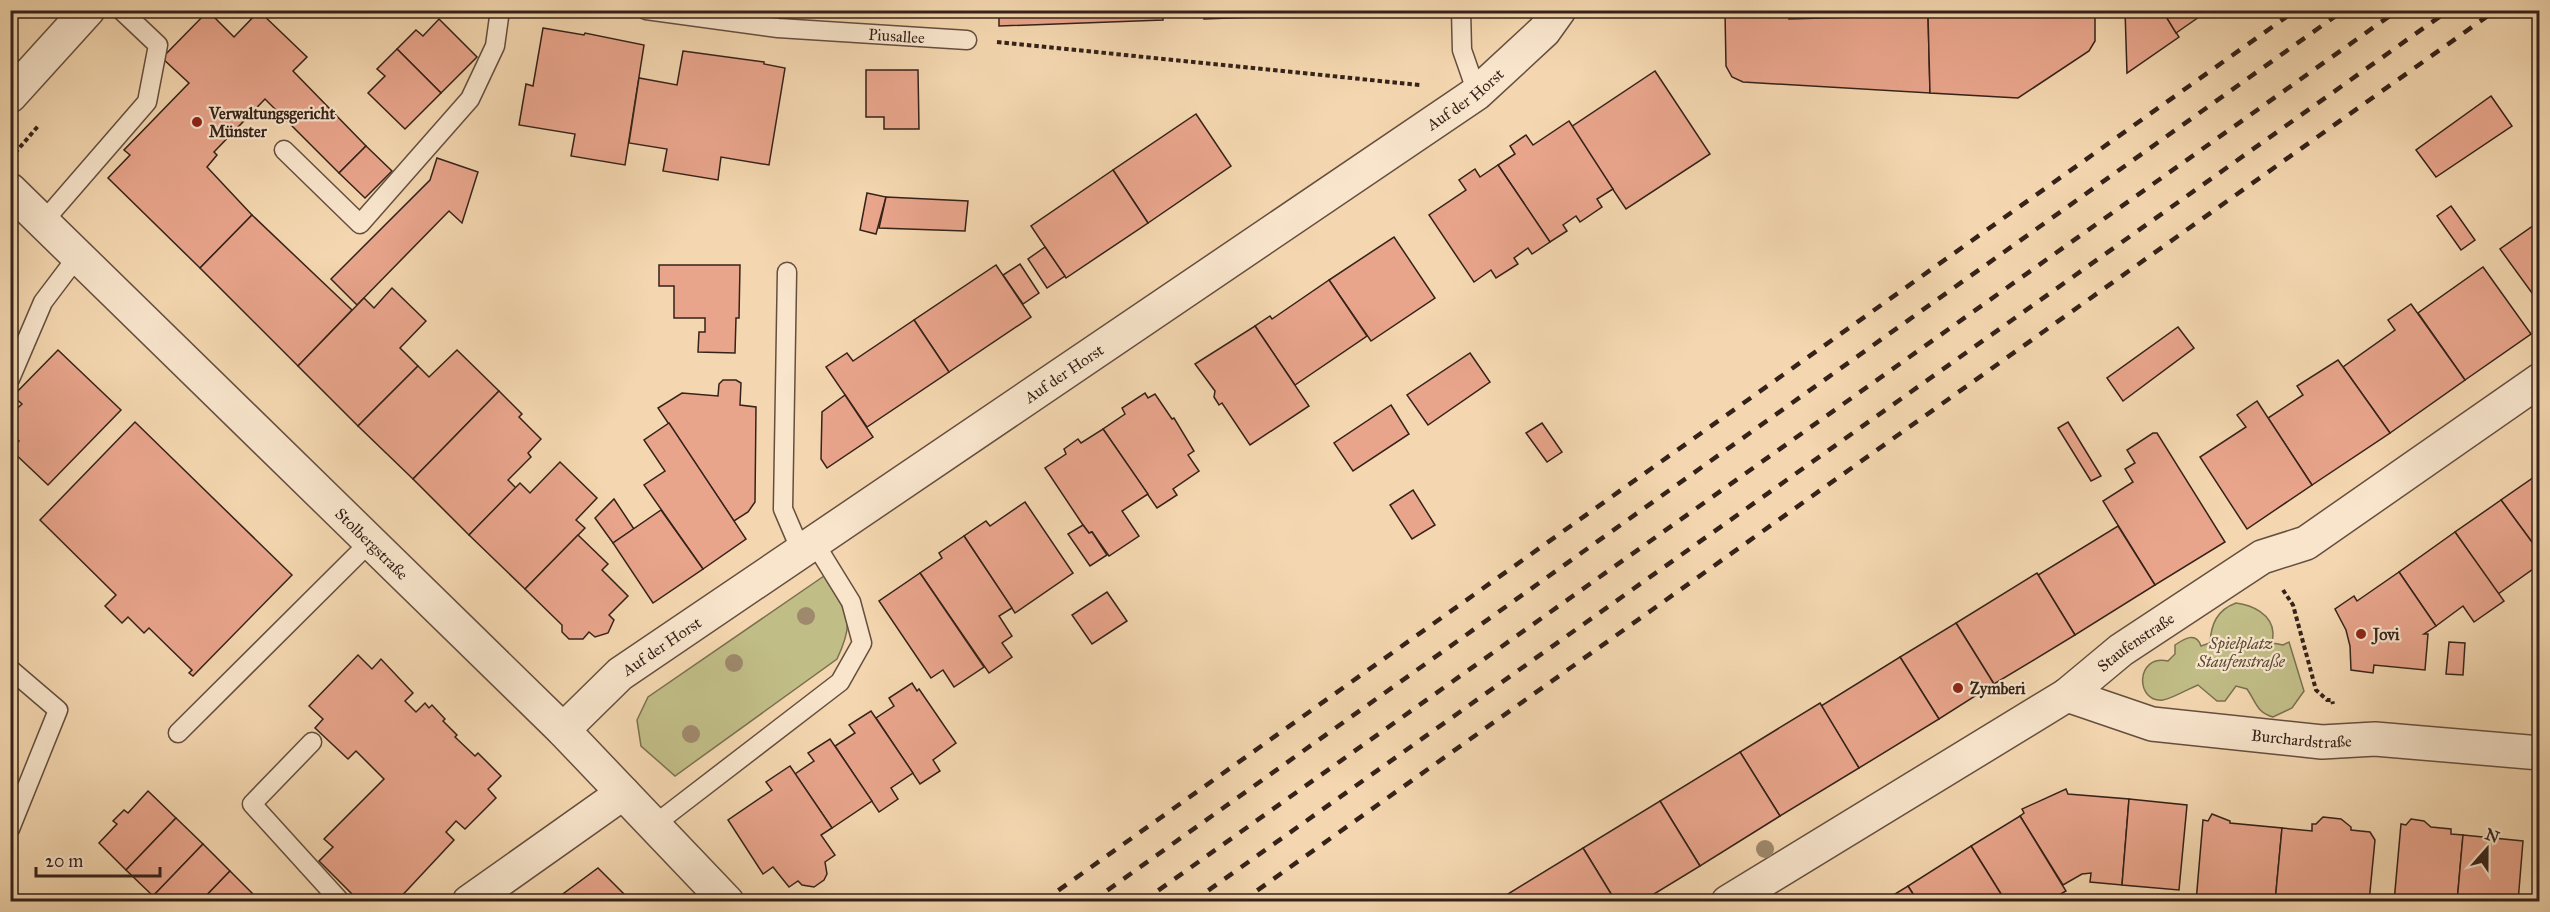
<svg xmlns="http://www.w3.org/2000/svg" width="2550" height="912" font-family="'IM FELL Great Primer',serif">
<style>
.green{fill:#c1bd87;stroke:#7b7050;stroke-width:1.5}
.building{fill:#e9a58c;stroke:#352219;stroke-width:1.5}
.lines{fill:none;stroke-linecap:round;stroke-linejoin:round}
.service-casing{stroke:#654f3f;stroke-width:21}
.minor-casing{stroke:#654f3f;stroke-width:36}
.path{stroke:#352219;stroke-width:4;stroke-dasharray:4.5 3;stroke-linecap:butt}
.service{stroke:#f8e5cc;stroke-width:18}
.minor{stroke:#f8e5cc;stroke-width:33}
.rail{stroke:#352219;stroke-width:4.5;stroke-dasharray:10 10;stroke-linecap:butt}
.tree{fill:#9e896c}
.poi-dot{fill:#8f2418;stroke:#f8e5cc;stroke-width:2}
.labels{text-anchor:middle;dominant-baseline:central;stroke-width:4.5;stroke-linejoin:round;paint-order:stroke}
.street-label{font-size:16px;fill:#352219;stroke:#f8e5cc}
.poi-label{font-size:16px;font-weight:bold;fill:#352219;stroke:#f8e5cc;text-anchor:start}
.park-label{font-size:16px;font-style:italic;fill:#584934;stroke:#f8e5cc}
</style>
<rect width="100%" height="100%" fill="#f4d7b0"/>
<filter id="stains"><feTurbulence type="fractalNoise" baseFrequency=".00333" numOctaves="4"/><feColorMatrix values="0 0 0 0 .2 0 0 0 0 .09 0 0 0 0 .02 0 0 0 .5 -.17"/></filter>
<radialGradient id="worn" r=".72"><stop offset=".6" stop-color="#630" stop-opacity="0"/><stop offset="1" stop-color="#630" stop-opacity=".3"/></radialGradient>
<g class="green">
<path d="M 824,576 C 846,614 857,616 837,659 L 675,776 L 641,746 L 637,720 L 648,697 Z"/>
<path d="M 2236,603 C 2252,605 2272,614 2273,633 C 2273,637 2272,640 2273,643 L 2283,645 L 2289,642 L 2304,691 L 2292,708 L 2273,717 C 2257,713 2256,702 2247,689 L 2236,686 L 2225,701 L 2217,701 L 2198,685 C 2188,689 2171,699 2163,700 C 2135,703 2135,654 2168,661 L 2175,654 L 2175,645 C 2184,639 2196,631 2201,646 L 2210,643 C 2211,624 2217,610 2236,603 Z"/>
</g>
<g class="building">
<polygon points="999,10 1163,10 1163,20 999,26"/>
<polygon points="1204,10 1389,10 1389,12 1204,19"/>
<polygon points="1789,10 1789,19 1928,15 1930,93 1743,82 1732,77 1726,66 1725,12"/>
<polygon points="1988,10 2095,10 2095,41 2089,51 2018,98 1930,93 1928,15 1988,13"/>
<polygon points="2125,10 2162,10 2179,37 2127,73"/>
<polygon points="2162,10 2209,10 2176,33"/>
<polygon points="208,11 234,37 259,11 307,57 293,71 366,146 339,173 265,99 214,152 217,155 207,167 252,215 200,268 108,178 130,155 124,150 189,83 162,58"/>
<polygon points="439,19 477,57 441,93 397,49 416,30 423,36"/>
<polygon points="543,28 584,35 585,33 644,45 625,165 571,156 575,134 519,125 526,84 533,86"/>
<polygon points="397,49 441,93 405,129 368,93 385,76 377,69"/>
<polygon points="683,51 764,62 764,64 785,68 769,165 721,157 718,180 663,171 667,149 629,143 639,78 677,85"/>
<polygon points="866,70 918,70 919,129 884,129 884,117 866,117"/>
<polygon points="1655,71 1710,154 1626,209 1571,127"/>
<polygon points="2491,96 2512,126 2436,177 2416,150"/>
<polygon points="1196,114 1231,166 1148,223 1113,170"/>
<polygon points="1569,121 1613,189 1597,199 1602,207 1580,222 1576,216 1563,225 1567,231 1550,242 1498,165 1515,154 1510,146 1526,135 1533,145"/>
<polygon points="366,146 392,171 365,198 339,173"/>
<polygon points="437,158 478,172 462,223 449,211 357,305 331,279 430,180"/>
<polygon points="1498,165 1550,242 1532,254 1528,248 1514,258 1518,264 1496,278 1491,270 1474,282 1429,215 1466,190 1459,180 1475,169 1480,177"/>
<polygon points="1113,170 1148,223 1066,278 1031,226"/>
<polygon points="867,193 886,197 876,234 860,230"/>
<polygon points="886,197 968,201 965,231 879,228"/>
<polygon points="2451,206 2475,240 2461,250 2437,216"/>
<polygon points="252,215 352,310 298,366 200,268"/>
<polygon points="2540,221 2540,304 2500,249"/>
<polygon points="1394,237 1435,298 1371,341 1329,280"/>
<polygon points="1045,247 1065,276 1047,288 1028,259"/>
<polygon points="1020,264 1039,293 1023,304 1003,275"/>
<polygon points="659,265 740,265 739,318 736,318 735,353 698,352 699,332 705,332 705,318 674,318 674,286 659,286"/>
<polygon points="996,265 1031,317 949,372 914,320"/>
<polygon points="2483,267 2531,334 2465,380 2418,313"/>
<polygon points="1329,280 1367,336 1295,385 1255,326 1270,316 1272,319"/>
<polygon points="392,288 426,321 400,348 418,366 358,426 298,366 364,298 374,308"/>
<polygon points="2411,304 2465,380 2390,433 2343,367 2395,330 2388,320"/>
<polygon points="914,320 949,372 867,427 826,367 847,353 853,361"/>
<polygon points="1255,326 1309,406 1250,445 1222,403 1219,405 1214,397 1215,391 1195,364"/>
<polygon points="2178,327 2194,348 2123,401 2107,378"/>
<polygon points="58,350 121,410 48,485 10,449 19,441 10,433 10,415 22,404 13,396"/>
<polygon points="457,350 499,391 413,479 358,426 418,366 429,377"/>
<polygon points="1470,353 1490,382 1428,425 1407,395"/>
<polygon points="2338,360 2390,433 2312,485 2268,418 2303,395 2297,386"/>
<polygon points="723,380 736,380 741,383 740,405 756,407 755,502 748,512 734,521 658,408 682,393 718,396 719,384"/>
<polygon points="499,391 522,414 519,417 541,439 528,453 531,457 508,480 516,488 469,535 413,479"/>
<polygon points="1145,393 1148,398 1155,394 1172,419 1174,418 1194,451 1188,455 1199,471 1173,489 1177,495 1157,508 1103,429 1125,414 1122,408"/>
<polygon points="845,395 873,437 827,468 821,459 822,412"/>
<polygon points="2257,401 2312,485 2247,529 2200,457 2246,427 2237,415"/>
<polygon points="1391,405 1409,434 1353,471 1334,443"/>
<polygon points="135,422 292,575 193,676 189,673 192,670 149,628 144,633 128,617 122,623 105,606 116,595 40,520"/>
<polygon points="2068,422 2101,476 2091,481 2058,428"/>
<polygon points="669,423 746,539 703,569 644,485 665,471 644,440"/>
<polygon points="1542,423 1562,452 1547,462 1526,433"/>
<polygon points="1103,429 1148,494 1122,511 1139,536 1109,556 1092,532 1089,533 1083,525 1045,468 1066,454 1064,449 1078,439 1081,443"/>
<polygon points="2153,433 2157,433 2225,542 2155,585 2103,501 2133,482 2125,469 2135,463 2127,450"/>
<polygon points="560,462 597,498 576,520 585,528 525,589 469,535 520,483 530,493"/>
<polygon points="2540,473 2540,553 2501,500"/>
<polygon points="1413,490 1435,525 1412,539 1390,505"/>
<polygon points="614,499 634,529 613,543 595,518"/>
<polygon points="2501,500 2540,553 2540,564 2498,594 2455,532"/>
<polygon points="1025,502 1073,573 1015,613 964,536 986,521 990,526"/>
<polygon points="661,510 703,569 653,603 613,543"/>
<polygon points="1083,525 1089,533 1092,532 1107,555 1090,566 1068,534"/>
<polygon points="2118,526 2155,585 2075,635 2038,575"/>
<polygon points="2455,532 2504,601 2474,622 2463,606 2436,626 2399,572"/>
<polygon points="578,535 608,564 602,570 628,596 609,615 614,620 608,633 595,637 589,632 583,639 569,639 562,632 562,625 525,589"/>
<polygon points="964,536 1012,608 999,616 1012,636 1002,643 1012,657 989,673 920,573 942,558 939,553"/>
<polygon points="2399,572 2436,626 2424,634 2428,634 2425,670 2374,665 2373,673 2351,670 2350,646 2346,630 2335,609 2354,596 2357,601"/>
<polygon points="920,573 984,667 954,687 943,670 931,678 879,601"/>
<polygon points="2037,573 2075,635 1994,684 1956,623"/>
<polygon points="1107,592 1127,621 1092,644 1072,615"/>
<polygon points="1956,623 1994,684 1939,719 1900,657"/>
<polygon points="2449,642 2465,643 2463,675 2446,674"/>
<polygon points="358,655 372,669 381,659 413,693 405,701 416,712 425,703 429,708 432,705 445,719 443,721 457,735 455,737 475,756 478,753 501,776 488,789 496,798 465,829 456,821 446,832 454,840 396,902 389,902 383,896 378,902 360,902 319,861 333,847 324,839 384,779 356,751 348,759 315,728 323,719 309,706"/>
<polygon points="1900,657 1939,719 1859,768 1821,706"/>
<polygon points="912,683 917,691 919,689 956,743 933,760 940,771 920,784 876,718 894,706 889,698"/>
<polygon points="1820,703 1859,768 1780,816 1740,752"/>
<polygon points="871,711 913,773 891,788 898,799 879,812 835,746 855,733 849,725"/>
<polygon points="830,739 872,801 832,828 795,774 814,761 808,753"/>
<polygon points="1740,752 1780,816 1700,866 1660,801"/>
<polygon points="790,766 832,828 821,835 835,855 825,862 827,874 824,880 814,887 802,885 798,881 789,887 773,867 763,874 728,820 772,790 766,782"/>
<polygon points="2066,789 2068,794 2129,799 2122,885 2090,882 2091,873 2082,874 2063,885 2020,816 2024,813 2022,809"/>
<polygon points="148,791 176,818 126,870 99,843 117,824 113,821 124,810 128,813"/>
<polygon points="2129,799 2187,805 2179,890 2122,885"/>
<polygon points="1660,801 1700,866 1641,902 1616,902 1583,848"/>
<polygon points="2212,814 2230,821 2230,823 2282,828 2275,902 2196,902 2203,820 2208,821"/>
<polygon points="2020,816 2066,891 2047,902 2006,902 1971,846"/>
<polygon points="2323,817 2341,819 2351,827 2351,830 2370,832 2375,840 2369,902 2275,902 2282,828 2312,831 2312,824 2316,824"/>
<polygon points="176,818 203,844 153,896 126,870"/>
<polygon points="2411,819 2424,821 2431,827 2451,829 2451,834 2463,835 2457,902 2394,902 2401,824 2406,825"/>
<polygon points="2463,835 2523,841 2518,902 2457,902"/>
<polygon points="203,844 230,871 200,902 158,902 153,896"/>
<polygon points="1971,846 2006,902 1918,902 1908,886"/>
<polygon points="1583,848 1616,902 1506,902 1503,897"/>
<polygon points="598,868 632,902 552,902"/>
<polygon points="230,871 256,897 252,902 200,902"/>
<polygon points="1908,886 1918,902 1882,902"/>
</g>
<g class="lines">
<g class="service-casing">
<g id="service">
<path id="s1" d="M 646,10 L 778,28 L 967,40"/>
<polyline points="1461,10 1462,50 1477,93"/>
<polyline points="284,150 360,224 470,99 495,46 500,10"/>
<polyline points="43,222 147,102 158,45 121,10"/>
<polyline points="787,272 783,509 801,551"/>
<polyline points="10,379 43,302 77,257"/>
<polyline points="10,669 58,710 10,829"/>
<polyline points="178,733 370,542"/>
<polyline points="312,742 252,804 341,902"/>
<polyline points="654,825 840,682 862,643 851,602 814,542"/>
</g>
</g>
<g class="minor-casing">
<g id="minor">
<polyline points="10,96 88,10"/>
<path id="s2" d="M 10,190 L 563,730 L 727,902"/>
<path id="s3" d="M 2067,695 L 2152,724 L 2322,742 L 2375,739 L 2540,753"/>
<path id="s4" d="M 563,730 L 620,674 L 1477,93 L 1544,31 L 1559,10"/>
<polyline points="469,902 623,793"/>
<path id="s5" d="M 1728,902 L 2067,695 L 2121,650 L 2262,557 L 2306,543 L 2540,380"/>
</g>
</g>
<g class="path">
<polyline points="997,42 1420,85"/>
<polyline points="15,153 39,125"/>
<polyline points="2283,590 2293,605 2316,690 2327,700 2332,700 2333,704"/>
</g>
<use href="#service" class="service"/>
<use href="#minor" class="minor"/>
<g class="rail">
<polyline points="1042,902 2296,10"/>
<polyline points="1091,902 2344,10"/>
<polyline points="1142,902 2398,10"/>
<polyline points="1192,902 2449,10"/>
<polyline points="1241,902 2496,10"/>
</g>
</g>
<g class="tree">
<circle cx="806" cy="616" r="9"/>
<circle cx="734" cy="663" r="9"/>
<circle cx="691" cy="734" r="9"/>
<circle cx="1765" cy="849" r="9"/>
</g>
<g class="poi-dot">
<circle cx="197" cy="122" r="6"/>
<circle cx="2361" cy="634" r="6"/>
<circle cx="1958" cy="688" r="6"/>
</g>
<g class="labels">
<g class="street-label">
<text stroke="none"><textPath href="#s1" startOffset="252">Piusallee</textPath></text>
<text stroke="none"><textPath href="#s4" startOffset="1102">Auf der Horst</textPath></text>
<text stroke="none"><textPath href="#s4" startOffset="616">Auf der Horst</textPath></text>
<text stroke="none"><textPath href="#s2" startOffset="506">Stolbergstraße</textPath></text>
<text stroke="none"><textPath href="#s5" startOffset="484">Staufenstraße</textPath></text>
<text stroke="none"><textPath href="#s4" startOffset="130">Auf der Horst</textPath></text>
<text stroke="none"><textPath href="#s3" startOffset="240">Burchardstraße</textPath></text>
</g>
<g class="poi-label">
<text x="209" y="113">Verwaltungsgericht<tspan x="209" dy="18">Münster</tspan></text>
<text x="2373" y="634">Jovi</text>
<text x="1970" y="688">Zymberi</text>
</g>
<g class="park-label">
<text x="2241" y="643">Spielplatz<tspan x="2241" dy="18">Staufenstraße</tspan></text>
</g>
</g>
<rect width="2550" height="912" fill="none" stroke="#f4d7b0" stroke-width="36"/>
<rect x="12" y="12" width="2526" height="888" fill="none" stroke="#352219" stroke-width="3"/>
<rect x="18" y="18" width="2514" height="876" fill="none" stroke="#352219" stroke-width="1.5"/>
<g transform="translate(2487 849) rotate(21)" stroke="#f8e5cc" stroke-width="4.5" paint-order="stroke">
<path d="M0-4.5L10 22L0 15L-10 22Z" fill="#352219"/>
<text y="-9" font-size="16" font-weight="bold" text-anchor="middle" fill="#352219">N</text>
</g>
<path d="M36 867v9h124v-9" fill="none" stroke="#352219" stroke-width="3"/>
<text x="45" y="867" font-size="18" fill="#352219" stroke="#f8e5cc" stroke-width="4.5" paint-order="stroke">20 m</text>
<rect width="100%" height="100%" filter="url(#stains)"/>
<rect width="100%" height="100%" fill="url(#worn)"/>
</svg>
